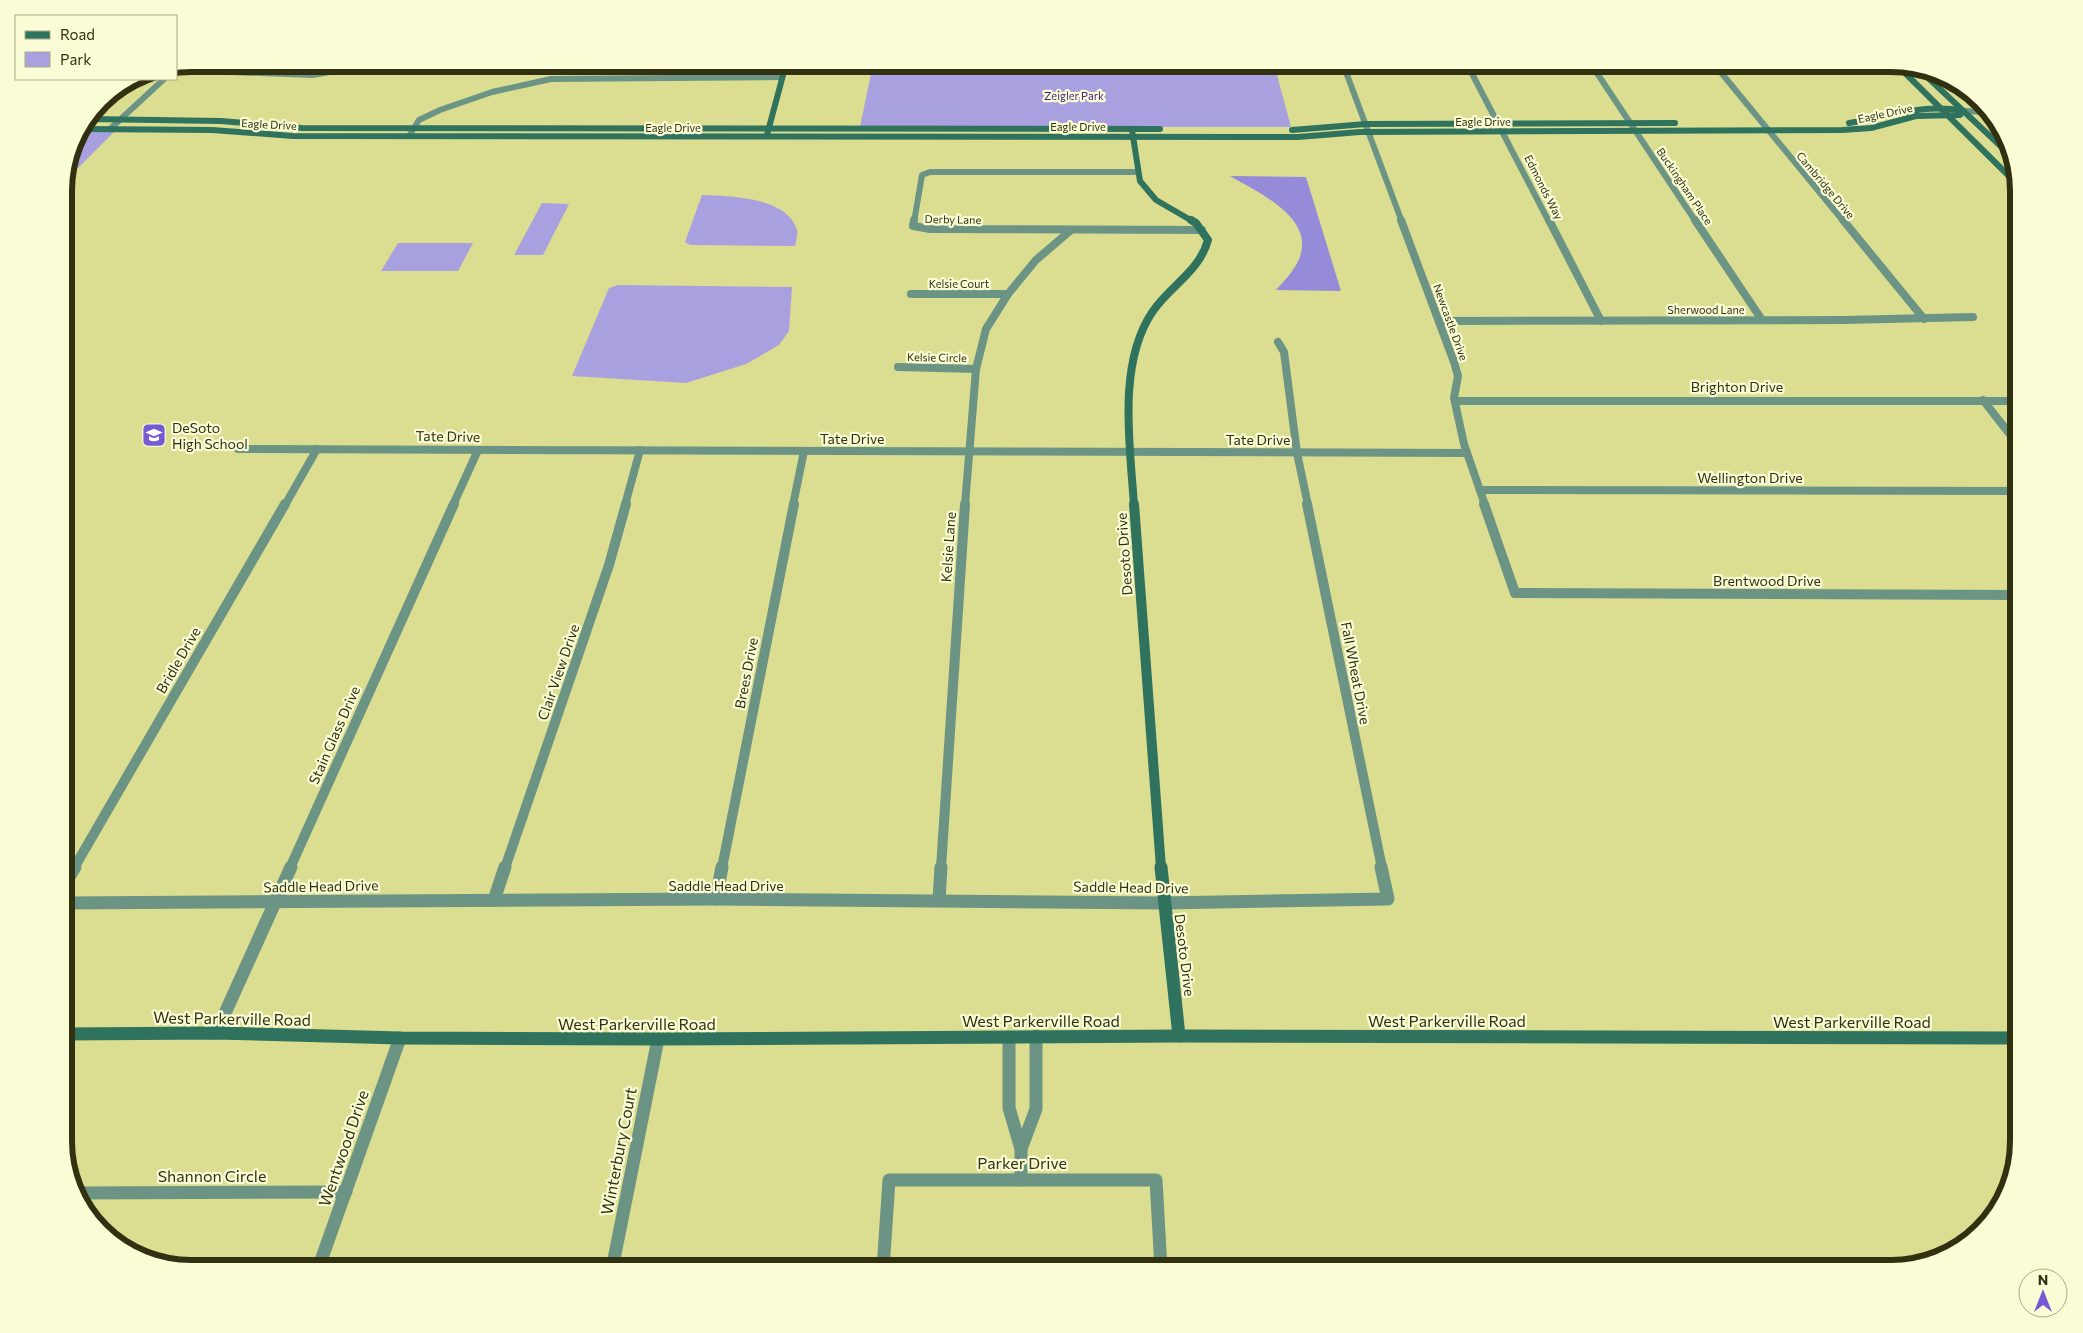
<svg xmlns="http://www.w3.org/2000/svg" width="2083" height="1333" font-family="Commissioner,sans-serif">
<style>
.green{fill:#a9a1df}
.forest{fill:#968bd8}
.lines{fill:none;stroke-linecap:round;stroke-linejoin:round}
.street-far3{stroke:#6b9484;stroke-width:6}
.street-far2{stroke:#6b9484;stroke-width:8}
.street-far1{stroke:#6b9484;stroke-width:10}
.street{stroke:#6b9484;stroke-width:13}
.secondary-far3{stroke:#2f725d;stroke-width:6}
.secondary-far2{stroke:#2f725d;stroke-width:8}
.secondary-far1{stroke:#2f725d;stroke-width:10}
.secondary{stroke:#2f725d;stroke-width:13}
.labels{text-anchor:middle;dominant-baseline:central;stroke-width:4.5;stroke-linejoin:round;paint-order:stroke}
.far-park-label{font-size:11px;fill:#3f2781;stroke:#fafcd6}
.far-street-label{font-size:11px;fill:#313112;stroke:#fafcd6}
.street-label{font-size:14px;fill:#313112;stroke:#fafcd6}
.poi-label{font-size:14px;fill:#313112;stroke:#fafcd6;text-anchor:start}
.near-street-label{font-size:16px;fill:#313112;stroke:#fafcd6}
.rim{fill:none;stroke:#313112;stroke-width:6}
</style>
<rect width="100%" height="100%" fill="#dbdd91"/>
<g class="green">
<polygon points="873,64 1274,64 1291,127 860,127"/>
<polygon points="80,132 114,132 65,181 74,142"/>
<path d="M 702,195 C 730,196 788,197 797,230 C 798,235 796,241 795,246 L 690,245 L 685,242 Z"/>
<polygon points="542,203 569,204 543,255 514,255"/>
<polygon points="398,243 473,243 458,271 381,271"/>
<polygon points="618,285 792,287 789,331 779,345 746,364 686,383 572,376 609,288"/>
</g>
<path class="forest" d="M 1230,176 L 1306,177 L 1341,291 L 1276,290 C 1286,279 1301,264 1302,247 C 1305,213 1254,190 1230,176 Z"/>
<g class="lines">
<g class="street-far3">
<polyline points="1343,64 1402,222"/>
<polyline points="1467,64 1549,222"/>
<polyline points="1591,64 1696,222"/>
<polyline points="1714,64 1844,222"/>
<polyline points="176,70 313,75 373,64"/>
<polyline points="1963,111 1987,112"/>
<polyline points="110,129 164,79"/>
<polyline points="409,136 419,120 440,110 492,92 551,79 782,77"/>
<polyline points="914,222 922,175 930,172 1137,172"/>
</g>
<g class="street-far2">
<polyline points="914,220 913,226 930,229 1202,230"/>
<polyline points="1401,220 1454,362 1458,376 1454,398 1464,444 1485,505"/>
<polyline points="1549,220 1601,321"/>
<polyline points="1695,220 1762,320"/>
<polyline points="1843,220 1924,319"/>
<polyline points="911,294 1008,294"/>
<polyline points="1439,321 1844,320 1973,317"/>
<polyline points="1278,342 1284,352 1297,453 1308,505"/>
<polyline points="898,367 976,369"/>
<polyline points="1983,400 2019,446"/>
<polyline points="1455,401 2019,401"/>
<polyline points="238,449 1467,453"/>
<polyline points="1480,490 2019,491"/>
<polyline points="285,505 317,449"/>
<polyline points="453,505 478,450"/>
<polyline points="625,505 640,450"/>
<polyline points="793,505 804,451"/>
<polyline points="965,505 976,369 986,329 1008,294 1036,260 1071,230"/>
</g>
<g class="street-far1">
<polyline points="1307,504 1382,868"/>
<polyline points="1484,504 1515,593 2019,595"/>
<polyline points="74,868 285,504"/>
<polyline points="290,868 454,504"/>
<polyline points="505,868 609,565 626,504"/>
<polyline points="722,868 794,504"/>
<polyline points="941,868 965,504"/>
</g>
<g class="street">
<polyline points="64,885 75,867"/>
<polyline points="716,899 722,867"/>
<polyline points="494,900 505,867"/>
<polyline points="939,900 941,867"/>
<polyline points="64,903 716,899 1164,903 1388,899 1381,867"/>
<polyline points="216,1033 291,867"/>
<polyline points="1009,1037 1009,1108 1021,1149 1021,1180"/>
<polyline points="1021,1149 1036,1109 1036,1036"/>
<polyline points="77,1193 346,1192"/>
<polyline points="318,1269 400,1038"/>
<polyline points="612,1269 658,1039"/>
<polyline points="883,1269 889,1180 1156,1180 1161,1269"/>
</g>
<g class="secondary-far3">
<polyline points="1898,66 2017,184"/>
<polyline points="1923,73 2009,154"/>
<polyline points="89,119 221,121 302,128 1160,129"/>
<path d="M 1849,123 C 1888,117 1923,103 1963,111"/>
<polyline points="83,129 212,130 293,136 1298,137 1360,132 1842,130 1871,128 1916,116 1960,115 1963,111"/>
<polyline points="1132,130 1140,181 1156,200 1194,222"/>
<polyline points="1292,130 1366,124 1675,123"/>
<polyline points="767,135 786,64"/>
</g>
<path class="secondary-far2" d="M 1134,505 C 1130,445 1117,363 1153,311 C 1171,285 1199,272 1208,240 L 1196,223 L 1191,220"/>
<polyline class="secondary-far1" points="1134,504 1161,868"/>
<g class="secondary">
<polyline points="1161,867 1179,1036"/>
<polyline points="64,1034 216,1033 400,1038 658,1039 1179,1036 2019,1038"/>
</g>
</g>
<defs>
<g id="school-square" transform="scale(1.25)"><rect x="-9" y="-9" width="18" height="18" rx="4" fill="#755ad4" stroke="#fafcd6"/><path d="M0-5L7-2L0 1L-7-2ZM-4 1L0 2.5L4 1V4Q0 6-4 4Z" fill="#fff"/></g>
</defs>
<g fill-rule="evenodd">
<use href="#school-square" x="154" y="435"/>
</g>
<g class="labels">
<g class="far-park-label">
<text x="1074" y="95">Zeigler Park</text>
</g>
<g class="far-street-label">
<text transform="translate(1885 113) rotate(-12)">Eagle Drive</text>
<text x="1483" y="121">Eagle Drive</text>
<text transform="translate(269 124) rotate(3)">Eagle Drive</text>
<text x="1078" y="126">Eagle Drive</text>
<text x="673" y="127">Eagle Drive</text>
<text transform="translate(1826 185) rotate(50)">Cambridge Drive</text>
<text transform="translate(1685 186) rotate(56)">Buckingham Place</text>
<text transform="translate(1544 187) rotate(63)">Edmonds Way</text>
<text transform="translate(953 219) rotate(1)">Derby Lane</text>
<text x="959" y="283">Kelsie Court</text>
<text x="1706" y="309">Sherwood Lane</text>
<text transform="translate(1451 322) rotate(70)">Newcastle Drive</text>
<text transform="translate(937 357) rotate(1)">Kelsie Circle</text>
</g>
<g class="street-label">
<text x="1737" y="386">Brighton Drive</text>
<text transform="translate(448 436) rotate(1)">Tate Drive</text>
<text x="852" y="438">Tate Drive</text>
<text x="1258" y="439">Tate Drive</text>
<text x="1750" y="477">Wellington Drive</text>
<text transform="translate(948 547) rotate(-86)">Kelsie Lane</text>
<text transform="translate(1124 554) rotate(-94)">Desoto Drive</text>
<text x="1767" y="580">Brentwood Drive</text>
<text transform="translate(178 660) rotate(-60)">Bridle Drive</text>
<text transform="translate(558 672) rotate(-71)">Clair View Drive</text>
<text transform="translate(746 673) rotate(-79)">Brees Drive</text>
<text transform="translate(1356 673) rotate(79)">Fall Wheat Drive</text>
<text transform="translate(334 735) rotate(-66)">Stain Glass Drive</text>
<text x="726" y="885">Saddle Head Drive</text>
<text transform="translate(321 886) rotate(-1)">Saddle Head Drive</text>
<text transform="translate(1131 887) rotate(1)">Saddle Head Drive</text>
<text transform="translate(1185 955) rotate(83)">Desoto Drive</text>
</g>
<g class="poi-label">
<text x="172" y="427">DeSoto<tspan x="172" dy="16">High School</tspan></text>
</g>
<g class="near-street-label">
<text transform="translate(232 1018) rotate(1)">West Parkerville Road</text>
<text x="1041" y="1020">West Parkerville Road</text>
<text x="1447" y="1020">West Parkerville Road</text>
<text x="1852" y="1021">West Parkerville Road</text>
<text x="637" y="1023">West Parkerville Road</text>
<text transform="translate(343 1148) rotate(-71)">Wentwood Drive</text>
<text transform="translate(618 1151) rotate(-79)">Winterbury Court</text>
<text x="1022" y="1162">Parker Drive</text>
<text x="212" y="1175">Shannon Circle</text>
</g>
</g>
<path d="M0 0H2083V1333H0ZM191 72H1891A119 119 0 0 1 2010 191V1141A119 119 0 0 1 1891 1260H191A119 119 0 0 1 72 1141V191A119 119 0 0 1 191 72Z" fill="#fafcd6" fill-rule="evenodd"/>
<path class="rim" d="M191 72H1891A119 119 0 0 1 2010 191V1141A119 119 0 0 1 1891 1260H191A119 119 0 0 1 72 1141V191A119 119 0 0 1 191 72Z"/>
<rect x="15" y="15" width="162" height="65" fill="#fafcd6" stroke="#aaab88"/>
<rect x="25" y="31" width="25" height="8" fill="#2f725d" stroke="#aaab88"/>
<text x="60" y="40" font-size="15" fill="#313112">Road</text>
<rect x="25" y="52" width="25" height="15" fill="#a9a1df" stroke="#aaab88"/>
<text x="60" y="65" font-size="15" fill="#313112">Park</text>
<g transform="translate(2043 1293)"><circle r="24" fill="#fafcd6" stroke="#aaab88"/>
<path d="M0-4L9 19L0 12L-9 19Z" fill="#755ad4"/>
<text y="-8" font-size="14" font-weight="bold" text-anchor="middle" fill="#313112">N</text>
</g>
</svg>
